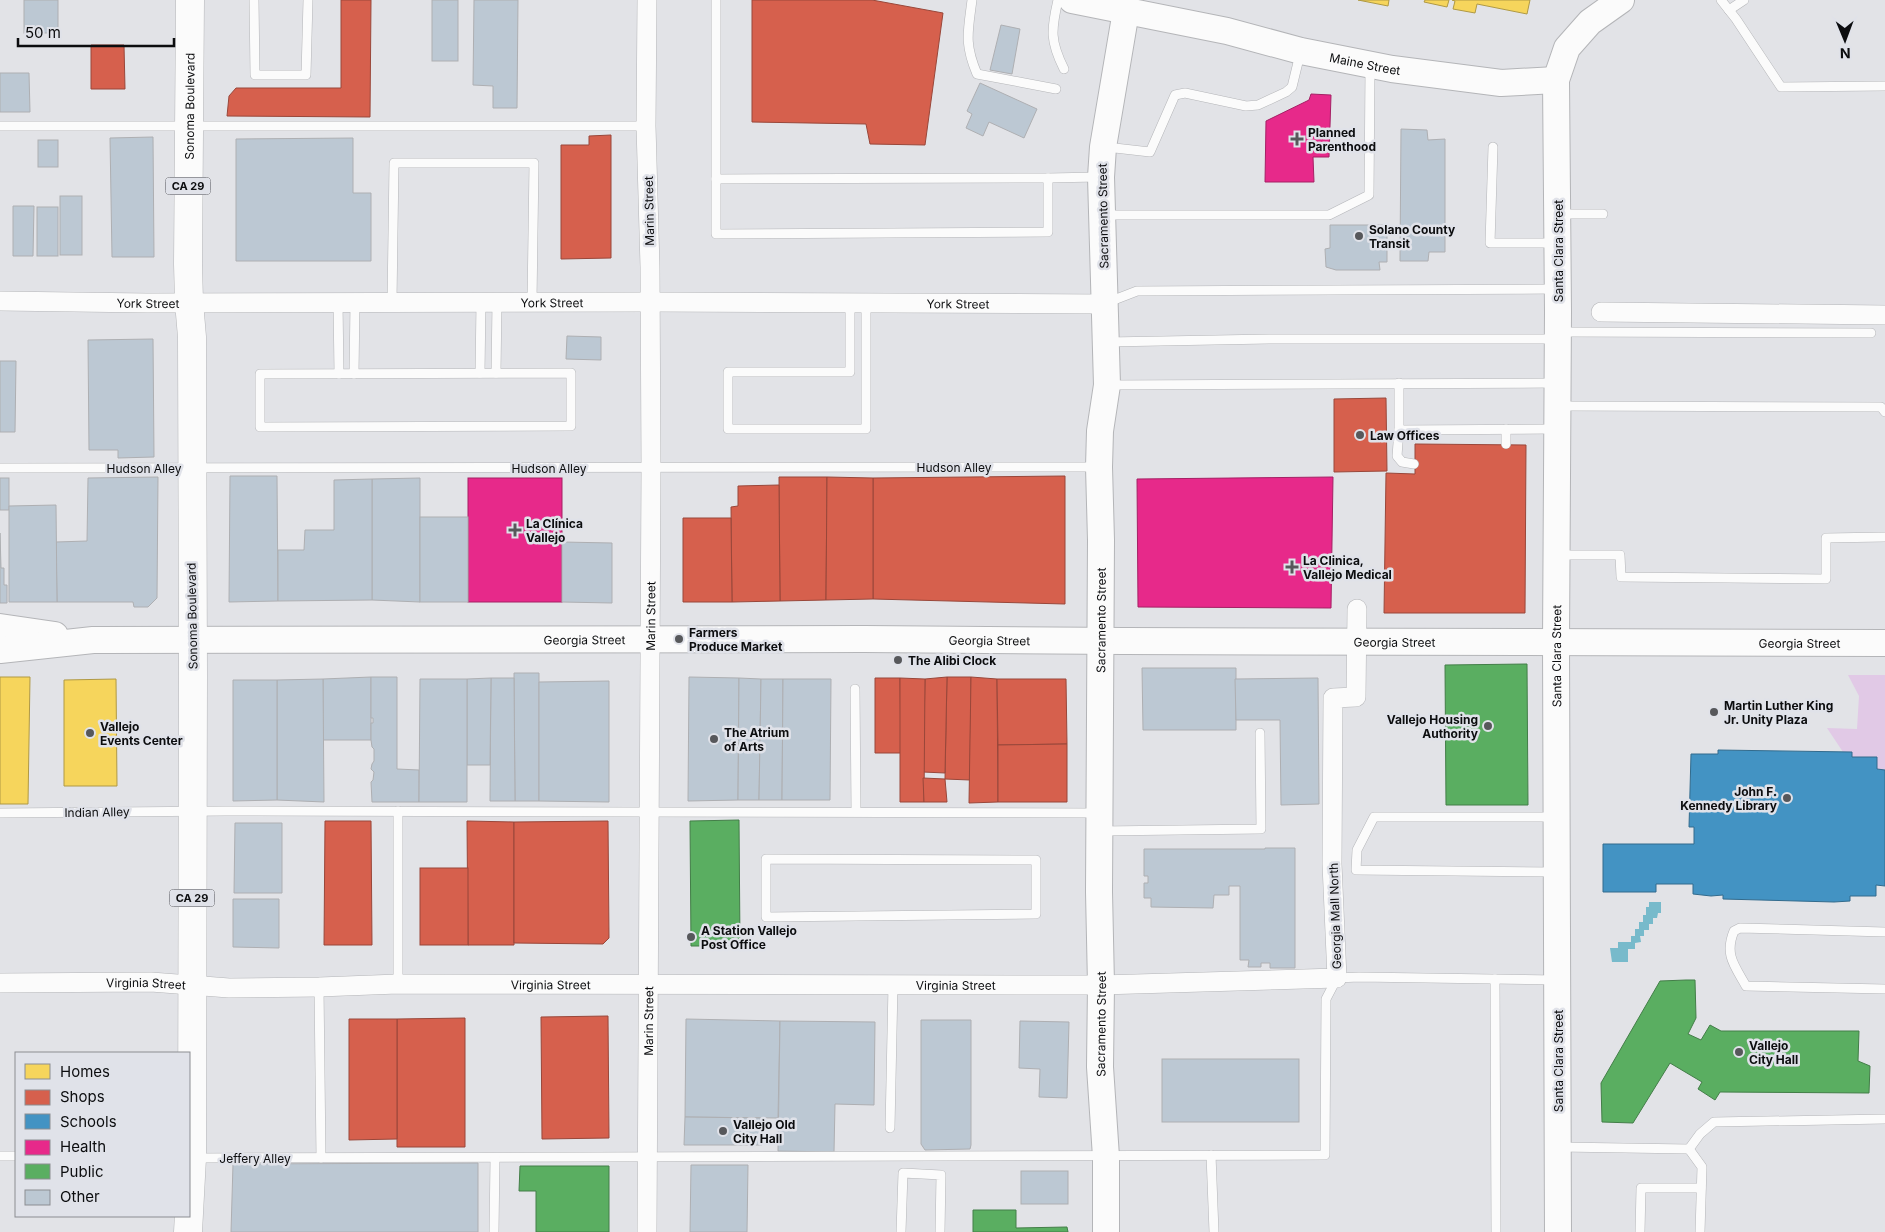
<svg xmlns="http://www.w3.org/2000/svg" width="1885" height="1232" font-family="Inter,sans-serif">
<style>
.green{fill:#e1c9e6}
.water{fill:#77bacb}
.homes{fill:#f6d55c;stroke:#b09945}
.shops{fill:#d6604d;stroke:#99473a}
.schools{fill:#4393c3;stroke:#326b8d}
.health{fill:#e7298a;stroke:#a52165}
.public{fill:#5aae61;stroke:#437e48}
.building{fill:#bcc8d3;stroke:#aeafb2}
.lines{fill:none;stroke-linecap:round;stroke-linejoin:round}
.lane-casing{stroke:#b4b5b8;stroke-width:10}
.street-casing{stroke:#b4b5b8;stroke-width:20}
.secondary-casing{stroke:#b4b5b8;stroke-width:28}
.primary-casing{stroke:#b4b5b8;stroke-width:29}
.lane{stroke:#fbfbfb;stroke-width:9}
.street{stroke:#fbfbfb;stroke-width:19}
.secondary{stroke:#fbfbfb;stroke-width:26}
.primary{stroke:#fbfbfb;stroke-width:28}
.poi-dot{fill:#57585b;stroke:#e0e2e9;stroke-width:2}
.labels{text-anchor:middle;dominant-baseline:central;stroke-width:5;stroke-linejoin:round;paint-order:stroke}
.shield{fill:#e0e2e9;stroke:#4c4d50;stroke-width:1}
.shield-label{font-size:11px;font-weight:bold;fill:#0c0d0f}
.street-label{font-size:12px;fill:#0c0d0f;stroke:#e0e2e9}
.poi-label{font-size:12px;font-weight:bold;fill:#0c0d0f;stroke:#e0e2e9;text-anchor:start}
</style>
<rect width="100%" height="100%" fill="#e2e3e7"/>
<polygon class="green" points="1848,675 1885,675 1885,770 1877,769 1877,757 1852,757 1852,752 1843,752 1827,728 1857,729 1859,696"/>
<polygon class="water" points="1649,902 1661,902 1661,913 1658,913 1657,918 1653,918 1653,924 1649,924 1649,930 1644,930 1644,936 1640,936 1641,942 1635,943 1635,949 1628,949 1628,962 1612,962 1610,948 1618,948 1618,942 1631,942 1631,936 1635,936 1635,929 1639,929 1639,922 1643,922 1643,915 1646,915 1646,907 1649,907"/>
<g class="homes">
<polygon points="1358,0 1389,0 1388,6"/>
<polygon points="1425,0 1449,0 1447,7 1424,2"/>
<polygon points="1452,0 1530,0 1527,14 1477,4 1475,13 1453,9 1455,1"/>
<polygon points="0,677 30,677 28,804 0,804"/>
<polygon points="116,679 117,786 64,786 64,680"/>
</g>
<g class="shops">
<polygon points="341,0 371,0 370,117 227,116 229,96 236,88 341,88"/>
<polygon points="752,0 872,0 943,13 925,145 870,144 866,124 752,122"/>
<polygon points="91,45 124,45 125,89 91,89"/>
<polygon points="611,135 611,258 561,259 561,145 589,145 589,136"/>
<polygon points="1386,398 1387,471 1334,472 1334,399"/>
<polygon points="1415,444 1526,445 1525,613 1384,613 1386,473 1415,474"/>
<polygon points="1065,476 1065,604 873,599 873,478"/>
<polygon points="779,477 827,477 826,600 780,601"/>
<polygon points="827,477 873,478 873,599 826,600"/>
<polygon points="779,485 780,601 732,602 731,507 738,506 738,486"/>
<polygon points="683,518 731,518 732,602 683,602"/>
<polygon points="947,677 971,677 970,780 945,779"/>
<polygon points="947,677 945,773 923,772 925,679"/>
<polygon points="971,677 997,679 998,802 969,803"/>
<polygon points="875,678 900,678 901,753 875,753"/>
<polygon points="900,678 925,679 924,802 900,802"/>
<polygon points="997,679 1066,679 1067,744 998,745"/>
<polygon points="1067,744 1067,802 998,802 998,745"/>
<polygon points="923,778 945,779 947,802 924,802"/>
<polygon points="325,821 371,821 372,945 324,945"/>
<polygon points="467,821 514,822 514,945 468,945"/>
<polygon points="608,821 609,938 603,944 514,943 514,822"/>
<rect x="420" y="868" width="48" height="77"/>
<polygon points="608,1016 609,1138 542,1139 541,1017"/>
<polygon points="465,1018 465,1147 397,1147 397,1019"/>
<polygon points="349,1019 397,1019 397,1139 349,1140"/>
</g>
<polygon class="schools" points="1718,750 1852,752 1852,757 1877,757 1877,769 1885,770 1885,886 1876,885 1876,896 1850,896 1850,901 1834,902 1723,899 1723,895 1711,896 1693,894 1693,884 1656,884 1656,892 1603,892 1603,844 1694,844 1694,827 1689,827 1691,754 1718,754"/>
<g class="health">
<polygon points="1311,94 1331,95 1329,157 1313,157 1314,182 1265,182 1266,121 1309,100"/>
<polygon points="1333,477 1331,608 1138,607 1137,479"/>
<rect x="468" y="478" width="94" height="124"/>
</g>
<g class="public">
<polygon points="1527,664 1528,805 1446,805 1445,665"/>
<polygon points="739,820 740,946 691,946 690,821"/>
<polygon points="1686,980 1695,980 1696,1018 1688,1034 1701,1040 1710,1025 1721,1031 1859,1031 1858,1061 1870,1066 1869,1093 1720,1092 1715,1100 1698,1089 1702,1082 1670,1063 1633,1123 1602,1122 1601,1083 1660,981"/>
<polygon points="520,1166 609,1166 609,1232 536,1232 536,1191 519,1191"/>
<polygon points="973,1210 1016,1210 1016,1228 1067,1227 1068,1232 973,1232"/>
</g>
<g class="building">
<rect x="24" y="0" width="34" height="33"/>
<rect x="432" y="0" width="26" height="61"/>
<polygon points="474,0 518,0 517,108 493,108 493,86 473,85"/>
<polygon points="1001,25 1020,29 1012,74 990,70"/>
<polygon points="0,73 29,73 30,112 0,112"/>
<polygon points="980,83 1037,109 1024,138 989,122 983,136 966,128 972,114 967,111"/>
<polygon points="1401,129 1427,130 1428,140 1445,139 1445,252 1429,252 1428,261 1400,261"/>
<polygon points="153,137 154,257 112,257 110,138"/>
<polygon points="353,138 353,193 371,193 371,261 236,261 236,139"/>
<rect x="38" y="140" width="20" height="27"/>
<rect x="60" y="196" width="22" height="59"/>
<polygon points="13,206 34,206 33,256 13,256"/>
<rect x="37" y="207" width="21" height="49"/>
<polygon points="1330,225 1387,225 1387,262 1379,262 1380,270 1336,270 1326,267 1325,249 1330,248"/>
<polygon points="567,336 601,337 601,360 566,359"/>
<polygon points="153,339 154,457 118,458 118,450 89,450 88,340"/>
<polygon points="0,361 16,361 15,432 0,432"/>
<polygon points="230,476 277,476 278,601 229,602"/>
<polygon points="158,477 157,598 148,607 134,607 133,602 57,602 56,542 87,541 88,478"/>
<rect x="0" y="478" width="9" height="32"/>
<polygon points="420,478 420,602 372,600 372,479"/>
<polygon points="372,479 372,600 278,601 278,550 304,550 305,530 334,530 334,480"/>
<polygon points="56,505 57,602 9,602 9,506"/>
<rect x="420" y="517" width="48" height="85"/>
<polygon points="0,533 1,568 4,568 4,585 7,585 7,603 0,603"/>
<polygon points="562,542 612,543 612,603 562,602"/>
<polygon points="1142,668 1236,668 1236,730 1143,730"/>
<polygon points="514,673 539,673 539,801 515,801"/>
<polygon points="371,677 371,740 323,740 323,679"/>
<polygon points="371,677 397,677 397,769 419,770 419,802 372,802 371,782 373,780 374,772 371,769 372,764 374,761 374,749 372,747 371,740 371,723 373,723 373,718 371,718"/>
<polygon points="689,677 739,678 738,800 688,801"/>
<polygon points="491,678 514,678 515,801 490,801"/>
<polygon points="491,678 490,765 467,765 467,679"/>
<polygon points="739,678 761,679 759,800 738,800"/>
<polygon points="1318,678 1319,804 1281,805 1280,720 1236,720 1235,679"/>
<polygon points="323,679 324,802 277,800 277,680"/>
<polygon points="420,679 467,679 467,802 419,802"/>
<polygon points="761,679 783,679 782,800 759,800"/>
<polygon points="783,679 831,679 830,800 782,800"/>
<polygon points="233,680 277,680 277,800 233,801"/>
<polygon points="609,681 609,802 539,801 539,682"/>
<polygon points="235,823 282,823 282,893 234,893"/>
<polygon points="1265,848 1295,848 1295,968 1270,968 1270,963 1261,963 1261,967 1248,967 1249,960 1240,960 1240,886 1229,886 1229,895 1214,895 1213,908 1151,907 1151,898 1144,898 1144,883 1148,883 1148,876 1144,876 1144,849 1265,849"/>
<polygon points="233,899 279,899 279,948 233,947"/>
<polygon points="686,1019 780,1021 778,1118 685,1117"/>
<polygon points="921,1020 971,1020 971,1145 970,1149 925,1150 921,1144"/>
<polygon points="780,1021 875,1022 874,1105 835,1104 834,1152 778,1151"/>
<polygon points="1020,1021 1069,1022 1067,1098 1039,1097 1040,1069 1019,1068"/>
<rect x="1162" y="1059" width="137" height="63"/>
<polygon points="685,1117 762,1118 762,1145 684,1145"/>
<polygon points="478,1163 478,1232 231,1232 233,1164"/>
<polygon points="691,1165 748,1165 747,1232 690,1232"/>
<rect x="1021" y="1171" width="47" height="33"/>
</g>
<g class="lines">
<g class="lane-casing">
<g id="lane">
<polyline points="254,0 255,75 306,75 308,0"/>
<path d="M 972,0 C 968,32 964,43 977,74 L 1056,89"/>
<path d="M 1058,0 C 1051,30 1050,41 1064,69"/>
<polyline points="1721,0 1736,19 1781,87 1885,86"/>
<polyline points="1729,10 1744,0"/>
<polyline points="0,126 646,126"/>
<polyline points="1106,147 1150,152 1175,95 1185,93 1246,106 1258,105 1286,92 1292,87 1300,54"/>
<polyline points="1493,147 1490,243 1555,243"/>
<polygon points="1048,178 1048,232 716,234 716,179"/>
<polyline points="1048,178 1098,177"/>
<polyline points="716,179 716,0"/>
<polyline points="1560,214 1603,214"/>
<polyline points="1105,215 1329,215 1369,195 1370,68"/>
<polyline points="338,302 339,374"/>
<polyline points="392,302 394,163 534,163 532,302"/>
<polyline points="850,303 850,372 728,372 728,429 866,429 866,303"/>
<polyline points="1106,303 1137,291 1556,289"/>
<polyline points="1561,332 1871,333"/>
<polyline points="1108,342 1269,339 1555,339"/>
<polyline points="480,373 481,302"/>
<polyline points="496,373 497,302"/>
<polygon points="571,373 571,426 260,427 260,374"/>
<polyline points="354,374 355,302"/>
<polyline points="1399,383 1399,430 1554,429"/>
<polyline points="1108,385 1555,383"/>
<polyline points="1560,406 1881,407 1885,412"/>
<polyline points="1506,429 1506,444"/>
<polyline points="1399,430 1397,456 1402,462 1414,464"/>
<polyline points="0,468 1097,467"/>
<polyline points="1559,555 1620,555 1621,577 1826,579 1826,538 1885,537"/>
<polyline points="855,689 856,811"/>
<polyline points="398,811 398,984"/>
<polyline points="0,813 225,811 1097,813"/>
<polyline points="1101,831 1261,829 1260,733"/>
<polygon points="766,859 1036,860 1036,914 766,917"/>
<polyline points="1555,872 1356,870 1357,850 1374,817 1555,817"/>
<path d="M 1885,932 L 1740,928 L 1734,931 C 1724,955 1735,966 1746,986 L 1885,989"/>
<polyline points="1495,979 1496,1232"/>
<polyline points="319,987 321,1158"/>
<polyline points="890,1128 893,985"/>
<polyline points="1560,1147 1689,1149"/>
<polyline points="1689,1149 1700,1134 1714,1122 1885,1119"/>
<polyline points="1689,1149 1702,1167 1700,1232"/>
<polyline points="1211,1155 1214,1232"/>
<polyline points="0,1156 16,1156"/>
<polyline points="196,1158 1325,1155 1326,999 1337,978 1359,977 1555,980"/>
<polyline points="494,1232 495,1158"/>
<polyline points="901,1232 903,1173 941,1175 940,1232"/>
<polyline points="1640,1232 1641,1188 1701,1188"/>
</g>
</g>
<g class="street-casing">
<g id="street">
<path id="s1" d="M 0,301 L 147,303 L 650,302 L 1104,304"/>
<polyline points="1601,312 1885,315"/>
<path id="s2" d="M 0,983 L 151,982 L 229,988 L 319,987 L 398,984 L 1101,985 L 1337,978 L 1332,864 L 1333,698 L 1356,697 L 1357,609"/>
<path id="s3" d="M 647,1232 L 651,469 L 650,267 L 646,126 L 647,0"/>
</g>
</g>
<g class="secondary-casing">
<g id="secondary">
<path id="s4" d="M 1072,0 L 1227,31 L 1301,51 L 1392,69 L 1501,83 L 1556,80"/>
<polyline points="0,627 55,635"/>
<path id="s5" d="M 0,650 L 93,640 L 864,639 L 1124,641 L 1885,643"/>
<path id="s6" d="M 1106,1232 L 1106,1157 L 1100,1067 L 1101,985 L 1099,892 L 1101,540 L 1099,467 L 1100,431 L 1107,385 L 1101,177 L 1103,147 L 1126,11"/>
<path id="s7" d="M 1558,1232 L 1556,642 L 1558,312 L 1556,80 L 1567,48 L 1590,22 L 1621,0"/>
</g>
</g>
<g class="primary-casing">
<g id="primary">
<path id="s8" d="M 188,1232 L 192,1158 L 193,675 L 192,337 L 189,302 L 188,264 L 190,0"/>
</g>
</g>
<use href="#lane" class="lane"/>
<use href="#street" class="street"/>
<use href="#secondary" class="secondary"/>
<use href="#primary" class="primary"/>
</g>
<g class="poi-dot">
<path d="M1294.5 131.5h5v5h5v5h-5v5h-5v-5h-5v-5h5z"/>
<circle cx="1359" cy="236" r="5"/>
<circle cx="1360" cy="435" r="5"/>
<path d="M512.5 522.5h5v5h5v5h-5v5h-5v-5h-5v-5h5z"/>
<path d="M1289.5 559.5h5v5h5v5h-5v5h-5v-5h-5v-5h5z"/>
<circle cx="679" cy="639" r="5"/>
<circle cx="898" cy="660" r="5"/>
<circle cx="1714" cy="712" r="5"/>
<circle cx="1488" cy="726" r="5"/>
<circle cx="90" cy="733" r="5"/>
<circle cx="714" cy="739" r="5"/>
<circle cx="1787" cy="798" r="5"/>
<circle cx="691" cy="937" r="5"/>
<circle cx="1739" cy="1052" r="5"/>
<circle cx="723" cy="1131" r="5"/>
</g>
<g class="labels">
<g class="shield">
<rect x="165.5" y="177.5" width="45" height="17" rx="4"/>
<rect x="169.5" y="889.5" width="45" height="17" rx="4"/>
</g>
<g class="shield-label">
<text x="188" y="186">CA 29</text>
<text x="192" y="898">CA 29</text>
</g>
<g class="street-label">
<text stroke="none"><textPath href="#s4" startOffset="300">Maine Street</textPath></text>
<text stroke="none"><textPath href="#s8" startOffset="1126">Sonoma Boulevard</textPath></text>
<text transform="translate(649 211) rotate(-91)">Marin Street</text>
<text transform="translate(1103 216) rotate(-91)">Sacramento Street</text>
<text transform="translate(1558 251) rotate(-90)">Santa Clara Street</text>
<text stroke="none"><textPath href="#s1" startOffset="552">York Street</textPath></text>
<text stroke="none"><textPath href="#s1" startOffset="148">York Street</textPath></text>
<text stroke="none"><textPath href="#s1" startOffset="958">York Street</textPath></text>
<text x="954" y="467">Hudson Alley</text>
<text x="144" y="468">Hudson Alley</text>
<text x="549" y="468">Hudson Alley</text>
<text transform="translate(192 616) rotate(-91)">Sonoma Boulevard</text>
<text stroke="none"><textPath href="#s3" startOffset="616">Marin Street</textPath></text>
<text stroke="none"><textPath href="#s6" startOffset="612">Sacramento Street</textPath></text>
<text stroke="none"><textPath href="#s5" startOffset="585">Georgia Street</textPath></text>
<text stroke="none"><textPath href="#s5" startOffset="990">Georgia Street</textPath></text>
<text stroke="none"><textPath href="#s5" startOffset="1395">Georgia Street</textPath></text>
<text stroke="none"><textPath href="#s5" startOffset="1800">Georgia Street</textPath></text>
<text stroke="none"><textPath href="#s7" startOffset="576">Santa Clara Street</textPath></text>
<text transform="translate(97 812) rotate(-1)">Indian Alley</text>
<text transform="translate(1335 916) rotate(-92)">Georgia Mall North</text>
<text stroke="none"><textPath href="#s2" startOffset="146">Virginia Street</textPath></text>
<text stroke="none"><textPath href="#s2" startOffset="551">Virginia Street</textPath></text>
<text stroke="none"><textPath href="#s2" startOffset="956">Virginia Street</textPath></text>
<text stroke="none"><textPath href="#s3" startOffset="211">Marin Street</textPath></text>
<text stroke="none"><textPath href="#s6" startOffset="208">Sacramento Street</textPath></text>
<text transform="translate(1558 1061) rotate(-90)">Santa Clara Street</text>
<text x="255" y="1158">Jeffery Alley</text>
</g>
<g class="poi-label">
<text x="1308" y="132">Planned<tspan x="1308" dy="14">Parenthood</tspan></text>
<text x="1369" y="229">Solano County<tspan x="1369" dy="14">Transit</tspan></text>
<text x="1370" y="435">Law Offices</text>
<text x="526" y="523">La Clínica<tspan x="526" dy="14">Vallejo</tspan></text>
<text x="1303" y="560">La Clinica,<tspan x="1303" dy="14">Vallejo Medical</tspan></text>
<text x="689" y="632">Farmers<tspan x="689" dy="14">Produce Market</tspan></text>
<text x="908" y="660">The Alibi Clock</text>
<text x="1724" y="705">Martin Luther King<tspan x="1724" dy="14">Jr. Unity Plaza</tspan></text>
<text x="1478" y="719" text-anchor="end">Vallejo Housing<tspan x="1478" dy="14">Authority</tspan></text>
<text x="100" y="726">Vallejo<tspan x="100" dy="14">Events Center</tspan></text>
<text x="724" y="732">The Atrium<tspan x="724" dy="14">of Arts</tspan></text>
<text x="1777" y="791" text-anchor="end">John F.<tspan x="1777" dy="14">Kennedy Library</tspan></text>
<text x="701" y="930">A Station Vallejo<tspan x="701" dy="14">Post Office</tspan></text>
<text x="1749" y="1045">Vallejo<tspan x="1749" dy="14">City Hall</tspan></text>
<text x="733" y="1124">Vallejo Old<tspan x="733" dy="14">City Hall</tspan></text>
</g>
</g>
<rect x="15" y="1052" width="175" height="165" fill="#e0e2e9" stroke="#8b8d92"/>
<rect x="25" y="1064" width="25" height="15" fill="#f6d55c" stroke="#8b8d92"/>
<text x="60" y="1077" font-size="15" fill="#0c0d0f">Homes</text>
<rect x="25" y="1090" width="25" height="15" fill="#d6604d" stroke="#8b8d92"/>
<text x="60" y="1102" font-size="15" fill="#0c0d0f">Shops</text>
<rect x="25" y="1114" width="25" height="15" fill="#4393c3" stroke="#8b8d92"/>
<text x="60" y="1127" font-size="15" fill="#0c0d0f">Schools</text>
<rect x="25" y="1140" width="25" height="15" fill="#e7298a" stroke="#8b8d92"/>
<text x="60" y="1152" font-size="15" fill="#0c0d0f">Health</text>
<rect x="25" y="1164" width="25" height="15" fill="#5aae61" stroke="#8b8d92"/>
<text x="60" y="1177" font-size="15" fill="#0c0d0f">Public</text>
<rect x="25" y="1190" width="25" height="15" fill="#bcc8d3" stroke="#8b8d92"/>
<text x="60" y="1202" font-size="15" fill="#0c0d0f">Other</text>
<g transform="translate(1845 40) rotate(179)" stroke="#e0e2e9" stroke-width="4" paint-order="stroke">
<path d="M0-4L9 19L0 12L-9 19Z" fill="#0c0d0f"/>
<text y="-8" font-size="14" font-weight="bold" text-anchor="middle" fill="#0c0d0f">N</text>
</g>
<path d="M18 38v8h156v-8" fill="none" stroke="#0c0d0f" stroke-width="2.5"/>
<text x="25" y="38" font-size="15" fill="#0c0d0f" stroke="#e0e2e9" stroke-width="4" paint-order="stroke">50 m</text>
</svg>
